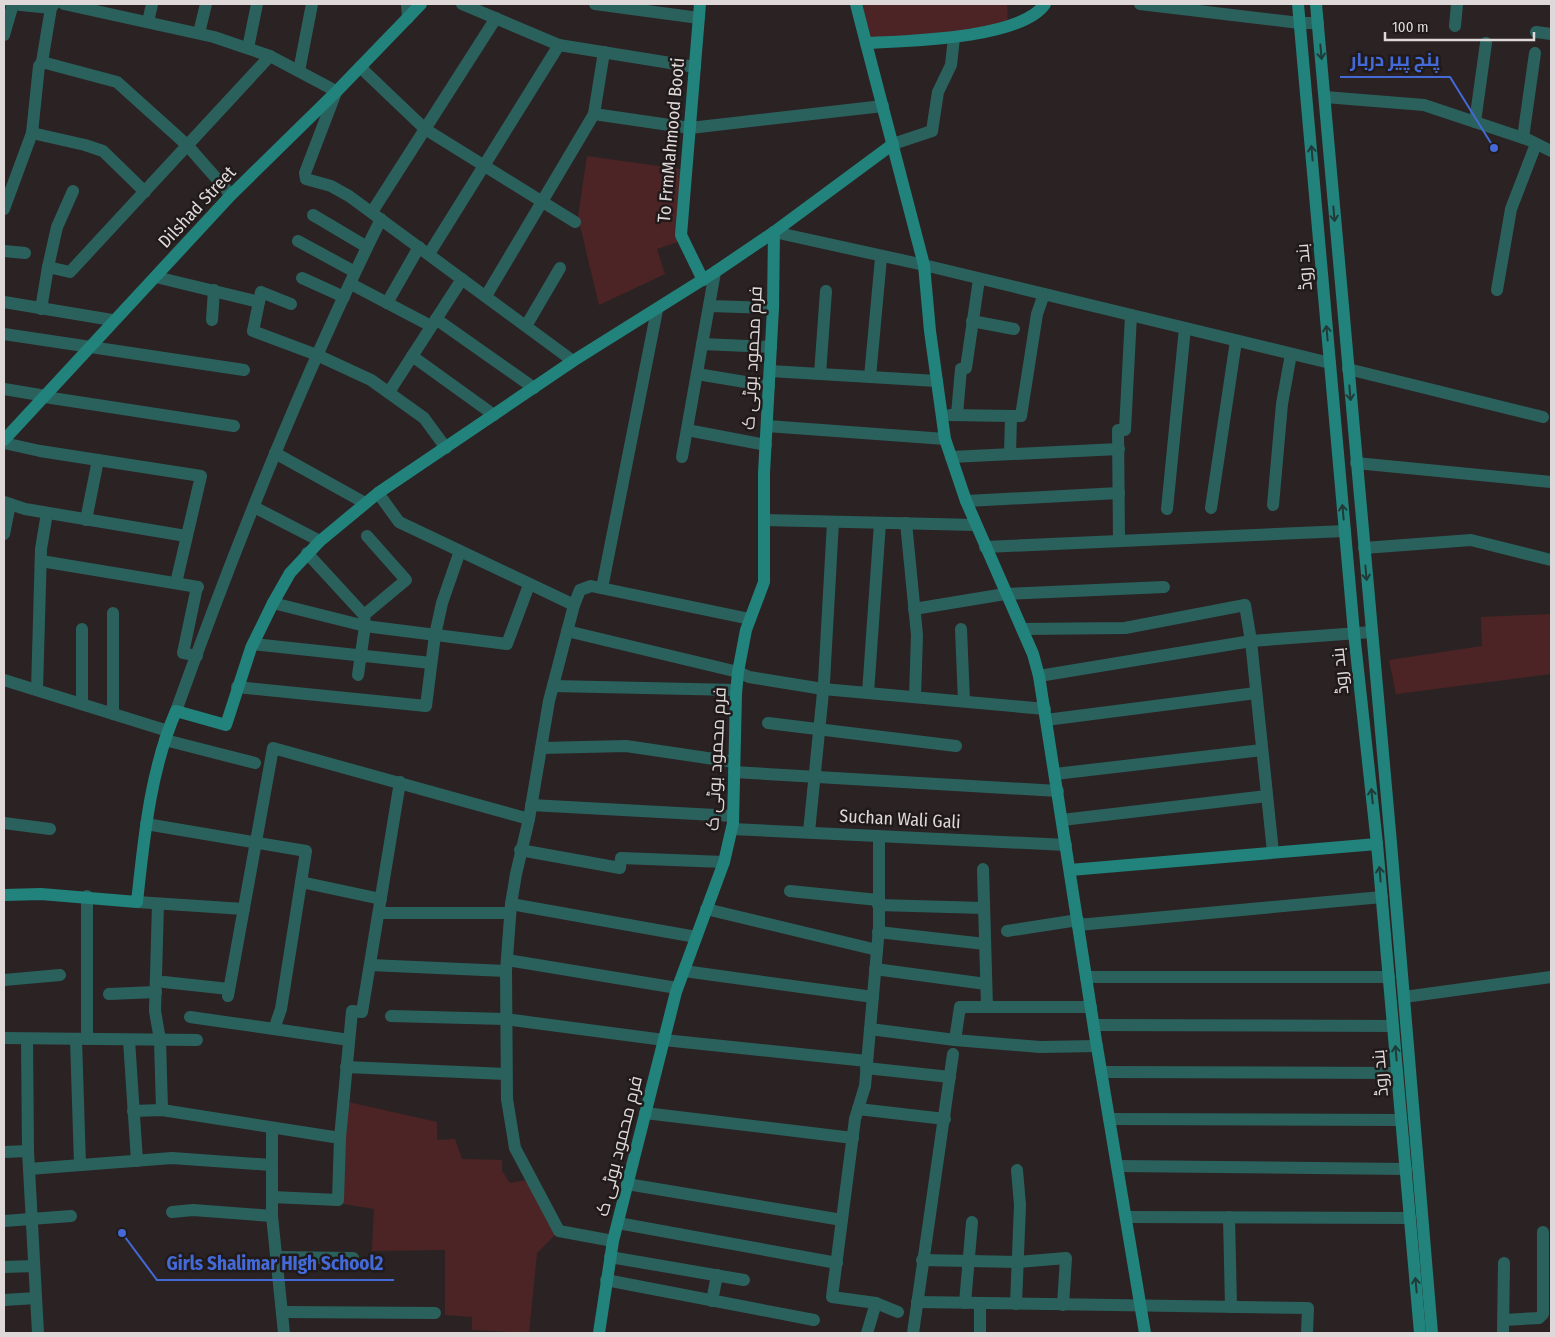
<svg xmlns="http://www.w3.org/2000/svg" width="1555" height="1337" font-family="'Fira Sans Condensed',Cairo,sans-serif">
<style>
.green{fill:#4d2425}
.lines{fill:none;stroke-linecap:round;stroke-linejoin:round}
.street{stroke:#2b615d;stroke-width:12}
.secondary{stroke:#21837c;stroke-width:12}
.oneway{stroke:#213a37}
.labels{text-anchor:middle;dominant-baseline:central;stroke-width:5;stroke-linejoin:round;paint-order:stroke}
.street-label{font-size:18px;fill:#ded8d8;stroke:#211a1a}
.leader{fill:none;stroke:#446ad8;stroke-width:2}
.callout-dot{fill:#446ad8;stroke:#211a1a;stroke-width:2}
.callout-label{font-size:19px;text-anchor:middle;font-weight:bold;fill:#446ad8;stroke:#211a1a;stroke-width:5;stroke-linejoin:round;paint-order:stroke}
</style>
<rect width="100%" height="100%" fill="#2b2323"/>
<g class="green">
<polygon points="856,4 1007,4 1008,25 866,43"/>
<polygon points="587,156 686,170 683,240 657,249 665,274 599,305 578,217"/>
<polygon points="1551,614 1551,675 1551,674 1396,694 1389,660 1482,646 1481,617"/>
<polygon points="339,1100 437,1122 437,1140 455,1139 462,1159 502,1160 502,1171 510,1183 532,1179 559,1231 537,1253 529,1333 472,1330 472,1317 445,1315 445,1250 372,1251 374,1209 338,1203"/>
</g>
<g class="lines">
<g class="street">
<polyline points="11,4 51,8 54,4"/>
<polyline points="64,4 214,37 270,56 334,90 336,92 305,173 306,179 331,186 349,196 573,361"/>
<polyline points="407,4 408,18"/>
<polyline points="462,4 559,45 695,67"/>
<polyline points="595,4 699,18"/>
<polyline points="1140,4 1300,23 1318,23"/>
<polyline points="148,22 152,4"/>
<polyline points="1455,26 1457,4"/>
<polyline points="1536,32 1551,34"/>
<polyline points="199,33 206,4"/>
<polyline points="4,35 13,4"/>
<polyline points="248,48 257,4"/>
<polyline points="42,62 117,82 187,145 231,195"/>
<polyline points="360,67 425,129 575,222"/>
<polyline points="299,71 312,4"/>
<polyline points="1325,97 1424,105 1529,140 1551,151"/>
<polyline points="594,114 690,128 883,106"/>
<polyline points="1475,122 1486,43"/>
<polyline points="32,133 85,145 103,151 145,192"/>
<polyline points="1523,138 1535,53"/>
<polyline points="893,144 932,131 938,92 951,65 954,38"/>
<polyline points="4,209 32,133 39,66 42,62 51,8"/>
<polyline points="372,212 496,18"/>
<polyline points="313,215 367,247"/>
<polyline points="774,232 924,265 1330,363"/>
<polyline points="298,241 355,272"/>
<polyline points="4,251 25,253"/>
<polyline points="429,254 559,45"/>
<polyline points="48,267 57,227 73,191"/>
<polyline points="156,277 259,302 253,331 317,355 371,380 424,418 446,448"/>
<polyline points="302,278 344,297"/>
<polyline points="351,284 431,326"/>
<polyline points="1497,290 1511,209 1536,144"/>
<polyline points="486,296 594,114 604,52"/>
<polyline points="4,302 112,320"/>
<polyline points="259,302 261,292 291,304"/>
<polyline points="387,303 419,247"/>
<polyline points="709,306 773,308"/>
<polyline points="41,309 48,267 70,272 270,56"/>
<polyline points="436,319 534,388"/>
<polyline points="212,320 214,290"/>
<polyline points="972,321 1014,329"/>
<polyline points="526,326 560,268"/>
<polyline points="4,334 244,370"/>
<polyline points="702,344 771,347"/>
<polyline points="412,356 494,415"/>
<polyline points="1348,369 1543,417"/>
<polyline points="770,371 937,381"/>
<polyline points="697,374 769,386"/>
<polyline points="820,374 826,291"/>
<polyline points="870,377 881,258"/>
<polyline points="4,389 46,396"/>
<polyline points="389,392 462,279"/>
<polyline points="45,397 234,426"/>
<polyline points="957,414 961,369 966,368 979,279"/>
<polyline points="950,415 1011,416 1010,454"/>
<polyline points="1011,416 1021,416 1037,314 1044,294"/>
<polyline points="767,426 945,439"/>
<polyline points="687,430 766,445"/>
<polyline points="4,443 40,451 201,476 176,583"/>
<polyline points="275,453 365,503"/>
<polyline points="682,457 715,272"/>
<polyline points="951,457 1119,449"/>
<polyline points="1356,463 1551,482"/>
<polyline points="378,493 399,522 574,605"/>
<polyline points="966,501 1119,493"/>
<polyline points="4,502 25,509 186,536"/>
<polyline points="1273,505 1282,404 1291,354"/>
<polyline points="254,507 320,541"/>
<polyline points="1211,508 1236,341"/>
<polyline points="1167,509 1185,328"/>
<polyline points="86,520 98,460"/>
<polyline points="764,520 976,525"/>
<polyline points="906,523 917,635 915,697"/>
<polyline points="4,534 10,504"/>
<polyline points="1119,541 1118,430 1125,430 1131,315"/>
<polyline points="985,547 1345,531"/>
<polyline points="1364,548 1471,540 1551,560"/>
<polyline points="307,553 364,615 365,626 358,675"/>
<polyline points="41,561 198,587"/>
<polyline points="197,587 183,653 197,656"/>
<polyline points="602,588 657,310"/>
<polyline points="273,603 365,626 507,644 529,585"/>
<polyline points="914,609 1005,594 1164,587"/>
<polyline points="364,615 406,580 367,536"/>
<polyline points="961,629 964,701"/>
<polyline points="1022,629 1125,628 1245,605 1251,641 1273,852"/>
<polyline points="567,631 738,672 749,677 823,689 1045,709"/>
<polyline points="253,644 431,663"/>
<polyline points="1039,676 1251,641 1372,632"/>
<polyline points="4,680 168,731"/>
<polyline points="553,686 736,690"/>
<polyline points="237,687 426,706 435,635 442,603 460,551"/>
<polyline points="37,690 41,549 47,513"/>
<polyline points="868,693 880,523"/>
<polyline points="82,704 82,629"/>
<path d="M 176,711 C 236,544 302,378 381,219"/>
<polyline points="113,714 113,613"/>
<polyline points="1046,720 1256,693"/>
<polyline points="768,723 956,746"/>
<polyline points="165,740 255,763"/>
<polyline points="541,748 626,746 734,762"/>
<polyline points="734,772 1058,791"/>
<polyline points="1055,774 1262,750"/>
<polyline points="531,805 733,816"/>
<polyline points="1062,820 1267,796"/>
<polyline points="4,823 50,829"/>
<polyline points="146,824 306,851 281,1009 274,1029 349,1040"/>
<polyline points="732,829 1066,845"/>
<polyline points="809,832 824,682 833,522"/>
<polyline points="879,836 879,928 865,1086 855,1119 832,1297 876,1303 898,1312"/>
<polyline points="520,850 620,868 621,858 724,862"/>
<polyline points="983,869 987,1007"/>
<polyline points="301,882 381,899"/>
<polyline points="790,891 878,900"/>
<polyline points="87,896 87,1039"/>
<polyline points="137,902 244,909"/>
<polyline points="158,904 155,1011 160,1040 162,1110"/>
<polyline points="511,904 696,937"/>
<polyline points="878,905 984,908"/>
<polyline points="706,909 877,950"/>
<polyline points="379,913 510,913"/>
<polyline points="1078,925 1382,897"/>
<polyline points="1007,931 1078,920"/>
<polyline points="878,932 985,944"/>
<polyline points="507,960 677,988"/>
<polyline points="370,965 506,971"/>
<polyline points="875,969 986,984"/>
<polyline points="684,971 873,997"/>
<polyline points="1086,977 1389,977"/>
<polyline points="4,980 60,975"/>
<polyline points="164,982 229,989"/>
<polyline points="109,994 156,992"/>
<polyline points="228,996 273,748 529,819"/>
<polyline points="1404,997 1551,977"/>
<polyline points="1091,1007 960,1007 955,1040 1040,1047 1097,1046"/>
<polyline points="391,1016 505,1019 664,1040 867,1061"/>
<polyline points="190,1017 274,1029"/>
<polyline points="1094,1025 1393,1026"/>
<polyline points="870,1029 955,1040"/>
<polyline points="4,1038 197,1040"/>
<polyline points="27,1039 28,1151 38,1333"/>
<polyline points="76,1039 80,1165"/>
<polyline points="129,1040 137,1161"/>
<polyline points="346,1067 506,1074"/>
<polyline points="866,1068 950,1077"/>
<polyline points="1101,1072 1397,1073"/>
<polyline points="858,1109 945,1119"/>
<polyline points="133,1111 162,1110 340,1138"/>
<polyline points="645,1113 853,1138"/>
<polyline points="1109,1119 1401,1120"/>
<polyline points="272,1128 272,1216 284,1333"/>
<polyline points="4,1152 28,1151"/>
<polyline points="1117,1166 1406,1169"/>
<polyline points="29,1169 172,1158 271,1165"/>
<polyline points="627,1184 842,1220"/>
<polyline points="272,1197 338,1200 340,1138 352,1011 362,1012 400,782"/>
<polyline points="172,1212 193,1210 272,1216"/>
<polyline points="1126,1217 1410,1218"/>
<polyline points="1229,1217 1231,1307"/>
<polyline points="4,1221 71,1216"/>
<polyline points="618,1223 837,1263"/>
<polyline points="613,1241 559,1231 515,1148 507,1099 506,971 511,904 516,874 529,819 549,701 574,605 580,590 591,586 750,619"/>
<polyline points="276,1257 353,1258"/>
<polyline points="610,1257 744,1280"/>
<polyline points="922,1260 1018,1262 1066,1258 1063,1305"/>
<polyline points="4,1267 34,1266"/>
<polyline points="606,1280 814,1320"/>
<polyline points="4,1300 36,1298"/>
<polyline points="712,1301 717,1275"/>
<polyline points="917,1302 1308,1308 1307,1333"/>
<polyline points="965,1303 972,1222"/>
<polyline points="980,1303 980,1333"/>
<polyline points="1016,1304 1020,1205 1017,1170"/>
<polyline points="282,1312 435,1313"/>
<polyline points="1504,1320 1539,1318 1543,1314 1543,1232"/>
<polyline points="867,1333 876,1303"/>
<polyline points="913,1333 953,1054"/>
<polyline points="1503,1333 1504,1263"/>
</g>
<g class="secondary">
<polyline points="700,4 681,235 703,280"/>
<polyline points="856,4 866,43"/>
<path d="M 1045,4 C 1021,39 907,41 866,43 L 924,265 L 930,331 L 945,439 L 966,501 L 1033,654 L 1039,676 L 1096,1041 L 1145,1333"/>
<polyline points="1298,4 1354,633 1377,844 1420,1333"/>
<polyline points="1316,4 1391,843 1432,1333"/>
<polyline points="4,440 231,195 336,92 421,4"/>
<polyline points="1070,870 1377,844"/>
<path d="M 4,895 L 41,894 L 137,902 C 144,838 150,771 176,711 L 226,725 L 251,648 L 273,603 L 290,573 L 320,541 L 378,493 L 573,361 L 715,272 L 774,232 L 893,144"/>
<polyline points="599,1333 613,1241 676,992 724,862 733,823 736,694 738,672 746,630 764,582 764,473 773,308 774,232"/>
</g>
</g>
<defs><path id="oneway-shaft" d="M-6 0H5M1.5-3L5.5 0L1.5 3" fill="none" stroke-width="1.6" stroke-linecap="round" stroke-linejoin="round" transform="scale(1.25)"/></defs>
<g class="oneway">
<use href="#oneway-shaft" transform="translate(1321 52) rotate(85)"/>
<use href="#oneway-shaft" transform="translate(1312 153) rotate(-95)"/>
<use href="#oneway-shaft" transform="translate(1334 214) rotate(85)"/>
<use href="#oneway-shaft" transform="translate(1327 333) rotate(-95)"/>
<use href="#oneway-shaft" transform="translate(1350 393) rotate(85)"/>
<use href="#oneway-shaft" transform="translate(1343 512) rotate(-95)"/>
<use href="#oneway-shaft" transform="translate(1366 573) rotate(85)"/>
<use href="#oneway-shaft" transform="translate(1372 796) rotate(-96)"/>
<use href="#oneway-shaft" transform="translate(1380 874) rotate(-95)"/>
<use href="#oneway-shaft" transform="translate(1396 1053) rotate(-95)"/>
<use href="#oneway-shaft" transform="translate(1416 1285) rotate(-95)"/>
</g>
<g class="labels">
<g class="street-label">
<text transform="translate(671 140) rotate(-85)">To FrmMahmood Booti</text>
<text transform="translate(197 207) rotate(-47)">Dilshad Street</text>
<text transform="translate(1304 267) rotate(-95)">بند روڈ</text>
<text transform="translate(752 358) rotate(-87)">فرم محمود بوٹی ک</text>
<text transform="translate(1340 671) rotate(-96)">بند روڈ</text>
<text transform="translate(716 759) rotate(-87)">فرم محمود بوٹی ک</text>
<text transform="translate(900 819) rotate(3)">Suchan Wali Gali</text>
<text transform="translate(1380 1073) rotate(-95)">بند روڈ</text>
<text transform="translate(619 1146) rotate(-76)">فرم محمود بوٹی ک</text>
</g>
</g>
<path class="leader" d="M1494 148L1450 77H1340M122 1233L157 1280H394"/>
<g class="callout-dot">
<circle cx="1494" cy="148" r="5"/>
<circle cx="122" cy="1233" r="5"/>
</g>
<g class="callout-label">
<text x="1395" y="66">پنج پیر دربار</text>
<text x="275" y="1270">Girls Shalimar HIgh School2</text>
</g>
<rect width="1555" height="1337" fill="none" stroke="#ded8d8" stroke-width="10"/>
<path d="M1385 32v8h149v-8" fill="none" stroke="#ded8d8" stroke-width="2.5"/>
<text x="1392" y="32" font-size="15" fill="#ded8d8" stroke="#211a1a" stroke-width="4" paint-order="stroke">100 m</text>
</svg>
